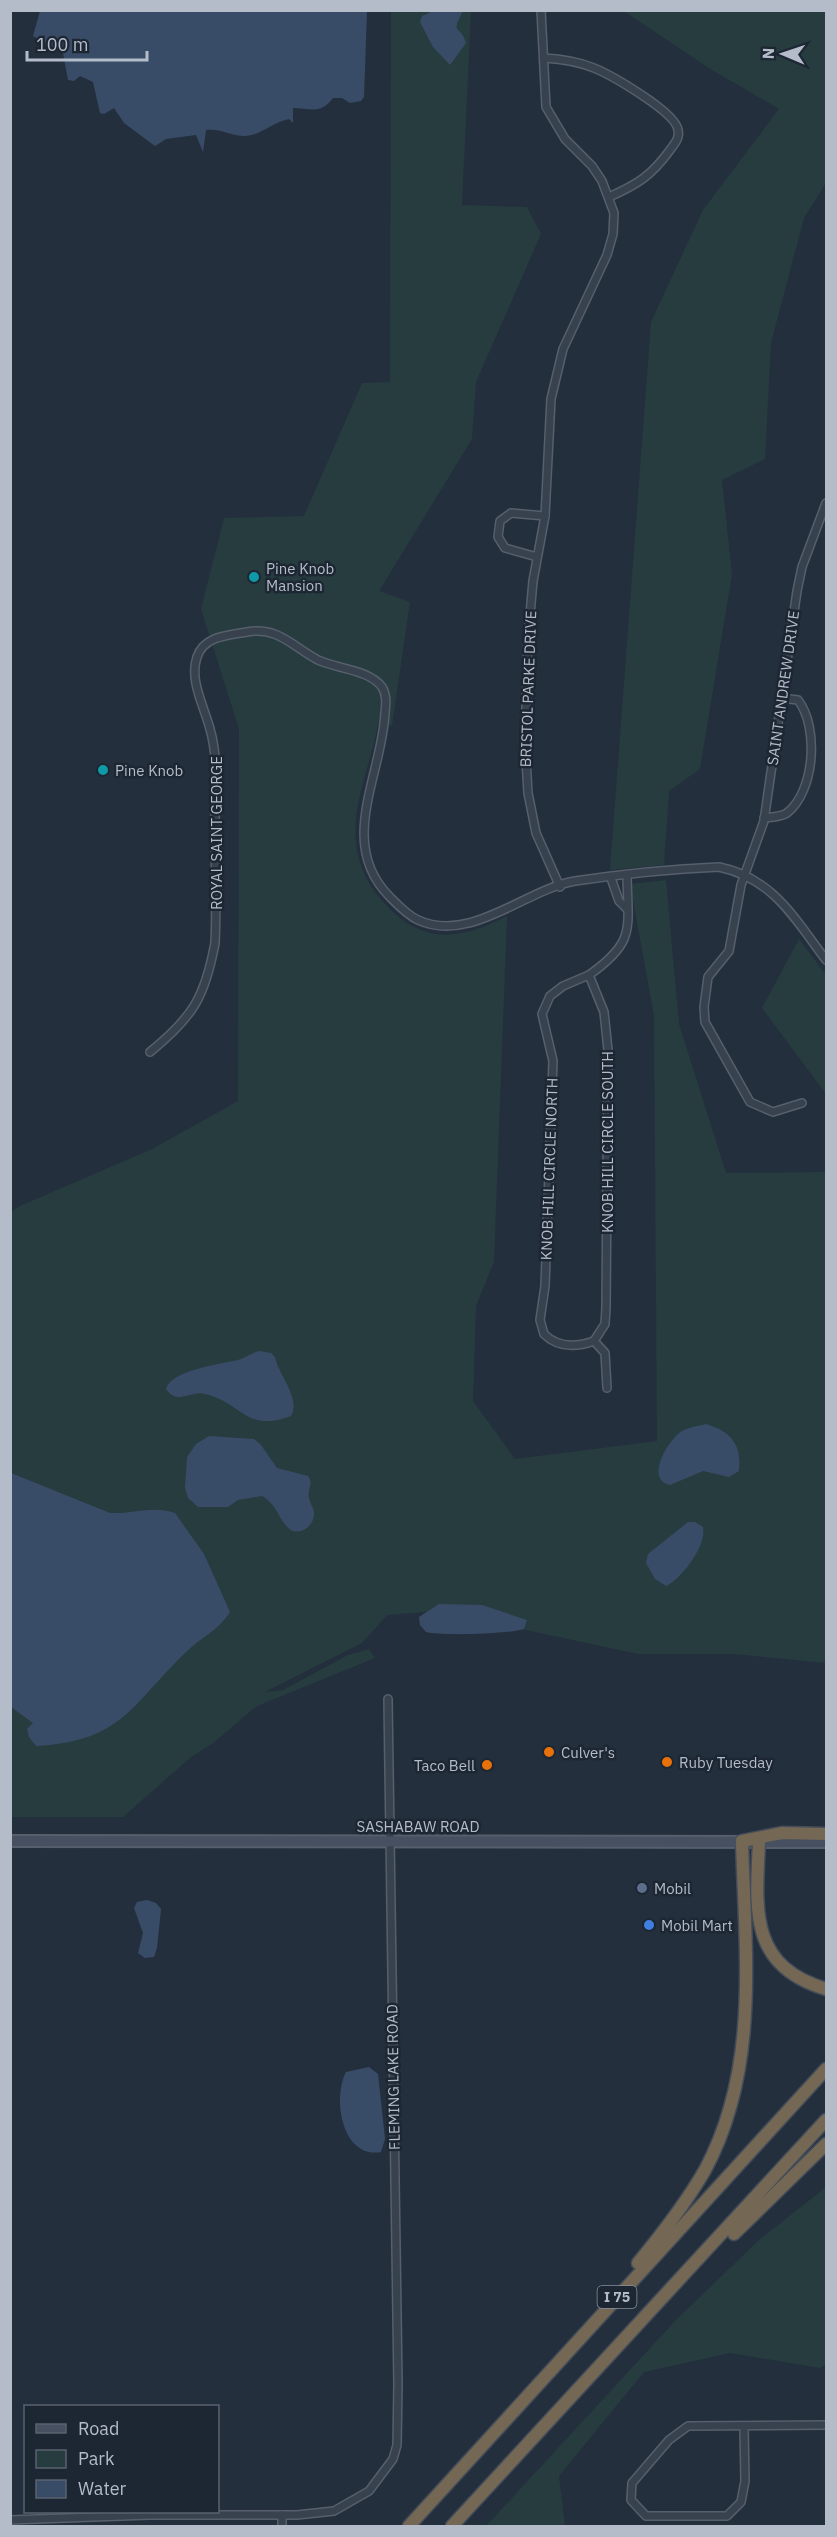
<svg xmlns="http://www.w3.org/2000/svg" width="837" height="2537" font-family="'IBM Plex Sans',sans-serif">
<style>
.green{fill:#263c3f}
.water{fill:#394c67}
.lines{fill:none;stroke-linecap:round;stroke-linejoin:round}
.street-casing{stroke:#565f6c;stroke-width:10}
.secondary-casing{stroke:#565f6c;stroke-width:14}
.highway-casing{stroke:#434c59;stroke-width:15}
.street{stroke:#38414e;stroke-width:7}
.secondary{stroke:#465061;stroke-width:10}
.highway{stroke:#746855;stroke-width:12}
.culture-dot{fill:#0f9aa8;stroke:#1d2633;stroke-width:2}
.food-dot{fill:#e8710a;stroke:#1d2633;stroke-width:2}
.service-dot{fill:#5c6f8a;stroke:#1d2633;stroke-width:2}
.shop-dot{fill:#3f7fe0;stroke:#1d2633;stroke-width:2}
.labels{text-anchor:middle;dominant-baseline:central;stroke-width:5;stroke-linejoin:round;paint-order:stroke}
.shield{fill:#1d2633;stroke:#878f9c;stroke-width:1.5}
.shield-label{font-size:14px;font-weight:bold;fill:#b4bcc9}
.poi-label{font-size:15px;fill:#b4bcc9;stroke:#1d2633;text-anchor:start}
.street-label{font-size:15px;fill:#b4bcc9;stroke:#1d2633}
</style>
<rect width="100%" height="100%" fill="#242f3e"/>
<g class="green">
<path d="M 391,11 L 471,11 L 462,205 L 527,207 L 541,234 L 476,382 L 472,439 L 379,591 L 410,602 L 392,726 L 378,724 C 372,762 352,802 356,841 C 358,866 369,888 387,906 C 425,945 460,940 507,916 L 494,1262 L 476,1306 L 473,1401 L 515,1459 L 657,1441 L 654,1016 L 630,884 L 666,880 L 679,1024 L 726,1173 L 826,1172 L 826,1663 L 734,1654 L 638,1654 L 436,1611 L 387,1615 L 362,1643 L 265,1692 L 283,1690 L 348,1655 L 369,1649 L 375,1658 L 257,1706 L 213,1743 L 191,1757 L 123,1817 L 11,1817 L 11,1212 L 20,1206 L 152,1149 L 238,1101 L 239,729 L 201,609 L 224,518 L 304,516 L 362,383 L 390,382 Z"/>
<polygon points="624,11 826,11 826,183 804,218 771,343 765,459 722,480 732,574 700,769 669,791 664,865 610,870 651,322 703,210 779,109 707,67"/>
<polygon points="799,939 826,975 826,1094 762,1008"/>
<polygon points="826,2187 826,2365 820,2368 730,2353 644,2372 559,2476 565,2526 486,2526 676,2320 758,2241"/>
</g>
<g class="water">
<path d="M 40,11 L 367,11 L 364,97 L 361,101 L 350,103 L 342,98 L 333,98 C 320,115 311,108 293,108 L 293,123 L 289,119 C 273,122 260,136 244,136 C 231,136 221,128 206,130 L 203,152 L 196,135 L 166,139 L 155,146 L 124,123 L 114,108 L 104,114 L 100,113 L 93,82 L 80,76 L 74,81 L 68,80 L 63,53 L 33,36 Z"/>
<path d="M 433,11 L 461,11 L 462,13 C 450,36 461,24 466,43 L 450,65 L 433,47 L 420,22 L 422,16 Z"/>
<path d="M 259,1351 L 271,1353 L 275,1357 C 279,1376 301,1398 291,1416 C 245,1433 243,1403 205,1394 C 192,1390 177,1406 166,1389 C 171,1370 221,1364 238,1360 C 245,1358 251,1353 259,1351 Z"/>
<path d="M 706,1424 C 730,1431 742,1444 739,1471 L 729,1477 L 703,1471 L 670,1485 C 644,1479 669,1439 682,1431 C 689,1427 699,1426 706,1424 Z"/>
<path d="M 209,1436 L 254,1439 L 261,1445 L 277,1468 L 308,1476 C 314,1484 307,1489 309,1498 C 310,1503 313,1507 314,1512 C 315,1523 305,1534 293,1531 C 281,1527 278,1504 262,1496 L 238,1500 L 228,1507 L 198,1507 L 188,1498 L 185,1488 L 187,1457 L 196,1444 Z"/>
<path d="M 11,1473 L 110,1513 C 133,1514 153,1505 175,1513 L 204,1554 L 230,1612 C 220,1629 200,1638 186,1652 C 131,1705 123,1741 36,1746 L 29,1737 L 27,1729 L 33,1723 L 11,1707 Z"/>
<path d="M 688,1522 L 695,1522 L 703,1527 C 707,1545 682,1578 666,1586 L 655,1579 L 646,1563 L 648,1554 Z"/>
<path d="M 439,1604 L 482,1605 L 527,1620 L 524,1629 C 509,1634 440,1636 426,1632 L 420,1625 L 419,1617 Z"/>
<polygon points="147,1900 156,1903 161,1909 157,1948 154,1957 145,1958 138,1953 143,1933 134,1908 137,1902"/>
<path d="M 369,2067 L 378,2074 L 385,2139 L 381,2152 C 342,2159 332,2099 346,2072 Z"/>
</g>
<g class="lines">
<g class="street-casing">
<g id="street">
<polyline points="541,10 546,107 565,139 592,166 602,181 614,213 613,234 607,255 563,349 551,399 545,516 533,581 528,637 525,743 528,793 536,833 560,887"/>
<path d="M 544,58 C 562,59 577,61 594,68 C 611,75 676,112 678,130 C 680,138 675,143 670,150 C 651,176 638,184 609,197"/>
<polyline points="537,557 505,548 498,537 500,521 511,513 545,516"/>
<path d="M 764,818 C 772,817 781,817 787,813 C 815,791 819,727 798,700 L 781,698"/>
<polyline points="611,878 619,901 627,909"/>
<path d="M 589,975 L 563,986 L 550,996 L 542,1014 L 553,1061 L 545,1286 L 540,1320 L 544,1334 C 558,1348 577,1347 594,1341"/>
<path d="M 150,1052 C 193,1017 205,997 215,943 C 217,903 215,864 215,825 C 215,793 219,760 210,729 C 204,706 189,680 197,657 C 204,636 228,635 247,632 C 278,626 293,647 318,660 C 337,669 368,669 382,687 C 387,695 386,704 385,713 C 382,775 337,843 389,896 C 398,905 407,915 418,920 C 471,944 526,889 575,881 C 622,874 672,869 719,867 C 773,878 795,919 826,960"/>
<polyline points="802,1103 773,1112 750,1102 705,1022 704,1007 708,977 729,951 741,885 764,821 797,591 802,567 826,503"/>
<path d="M 607,1388 L 605,1353 L 594,1341 L 605,1324 L 606,1308 L 608,1050 L 604,1012 L 589,975 C 636,942 628,929 627,876"/>
<polyline points="744,2427 745,2481 741,2502 727,2516 646,2516 631,2500 632,2483 669,2440 688,2426 826,2425"/>
<polyline points="282,2515 282,2526"/>
<polyline points="10,2520 149,2515 297,2515 334,2511 369,2491 393,2459 397,2445 398,2384 388,1699"/>
</g>
</g>
<g class="secondary-casing">
<polyline id="secondary" points="10,1841 826,1842"/>
</g>
<g class="highway-casing">
<g id="highway">
<path d="M 759,1842 C 756,1908 748,1966 826,1989"/>
<polyline points="734,2234 826,2144"/>
<path d="M 638,2263 C 662,2234 686,2203 705,2170 C 760,2068 745,1952 742,1841 L 782,1833 L 826,1834"/>
<polyline points="409,2526 826,2069"/>
<polyline points="452,2526 826,2120"/>
</g>
</g>
<use href="#street" class="street"/>
<use href="#secondary" class="secondary"/>
<use href="#highway" class="highway"/>
</g>
<g class="culture-dot">
<circle cx="254" cy="577" r="6"/>
<circle cx="103" cy="770" r="6"/>
</g>
<g class="food-dot">
<circle cx="549" cy="1752" r="6"/>
<circle cx="667" cy="1762" r="6"/>
<circle cx="487" cy="1765" r="6"/>
</g>
<circle class="service-dot" cx="642" cy="1888" r="6"/>
<circle class="shop-dot" cx="649" cy="1925" r="6"/>
<g class="labels">
<rect class="shield" x="597.5" y="2286" width="39" height="22" rx="4.5"/>
<g class="shield-label">
<text x="617" y="2297">I 75</text>
</g>
<g class="poi-label">
<text x="266" y="568">Pine Knob<tspan x="266" dy="17">Mansion</tspan></text>
<text x="115" y="770">Pine Knob</text>
<text x="561" y="1752">Culver's</text>
<text x="679" y="1762">Ruby Tuesday</text>
<text x="475" y="1765" text-anchor="end">Taco Bell</text>
<text x="654" y="1888">Mobil</text>
<text x="661" y="1925">Mobil Mart</text>
</g>
<g class="street-label">
<text transform="translate(783 688) rotate(-82)">SAINT ANDREW DRIVE</text>
<text transform="translate(528 689) rotate(-88)">BRISTOL PARKE DRIVE</text>
<text transform="translate(216 833) rotate(-90)">ROYAL SAINT GEORGE</text>
<text transform="translate(607 1142) rotate(-90)">KNOB HILL CIRCLE SOUTH</text>
<text transform="translate(549 1169) rotate(-88)">KNOB HILL CIRCLE NORTH</text>
<text x="418" y="1826">SASHABAW ROAD</text>
<text transform="translate(393 2077) rotate(-91)">FLEMING LAKE ROAD</text>
</g>
</g>
<rect width="837" height="2537" fill="none" stroke="#b4bcc9" stroke-width="24"/>
<rect x="24" y="2405" width="195" height="108" fill="#1d2633" stroke="#59626f" stroke-width="1.5"/>
<rect x="36" y="2424" width="30" height="9" fill="#465061" stroke="#59626f" stroke-width="1.5"/>
<text x="78" y="2435" font-size="18" fill="#b4bcc9">Road</text>
<rect x="36" y="2450" width="30" height="18" fill="#263c3f" stroke="#59626f" stroke-width="1.5"/>
<text x="78" y="2465" font-size="18" fill="#b4bcc9">Park</text>
<rect x="36" y="2480" width="30" height="18" fill="#394c67" stroke="#59626f" stroke-width="1.5"/>
<text x="78" y="2495" font-size="18" fill="#b4bcc9">Water</text>
<g transform="translate(783 54) rotate(272)" stroke="#1d2633" stroke-width="4.5" paint-order="stroke">
<path d="M0-4.5L10 22L0 15L-10 22Z" fill="#b4bcc9"/>
<text y="-9" font-size="16" font-weight="bold" text-anchor="middle" fill="#b4bcc9">N</text>
</g>
<path d="M27 51v9h120v-9" fill="none" stroke="#b4bcc9" stroke-width="3"/>
<text x="36" y="51" font-size="18" fill="#b4bcc9" stroke="#1d2633" stroke-width="4.5" paint-order="stroke">100 m</text>
</svg>
